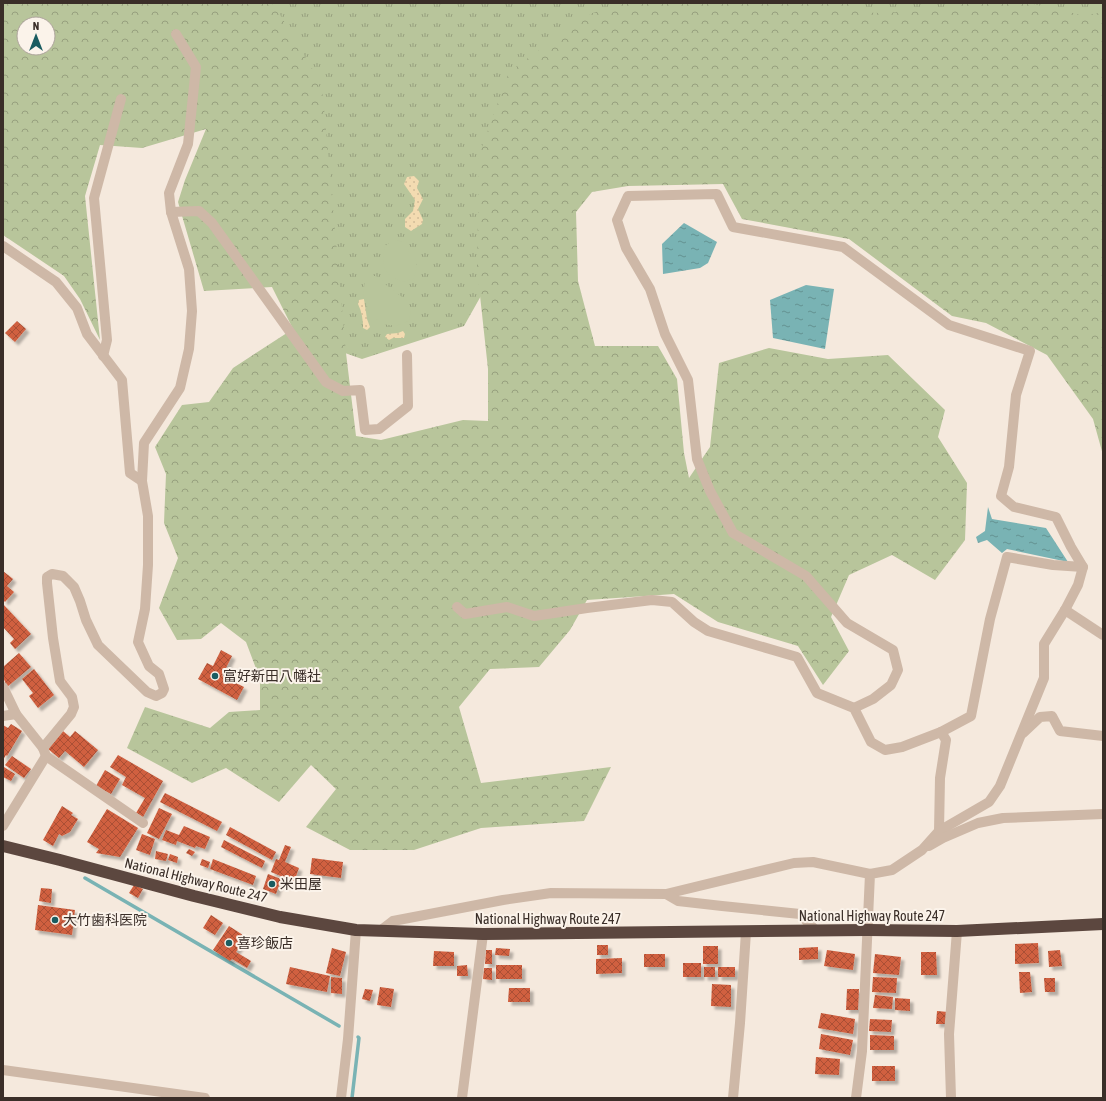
<svg xmlns="http://www.w3.org/2000/svg" width="1106" height="1101" font-family="'Asap Condensed','Noto Sans JP',sans-serif">
<style>
.grass{fill:url(#grass-tufts)}
.forest{fill:url(#forest-crowns);fill-rule:evenodd}
.sand{fill:url(#sand-dots)}
.pitch{fill:#b8c59b}
.water{fill:url(#water-ripples)}
.lines{fill:none;stroke-linecap:round;stroke-linejoin:round}
.stream{stroke:#79b3b4;stroke-width:3.5}
.building{fill:url(#building-cross-hatch);filter:url(#shadow)}
.street{stroke:#ceb8a7;stroke-width:10}
.highway{stroke:#5c473f;stroke-width:12}
.poi-dot{fill:#1a5c60;stroke:#fbf3ea;stroke-width:1.5}
.labels{text-anchor:middle;dominant-baseline:central;stroke-width:4;stroke-linejoin:round;paint-order:stroke}
.poi-label{font-size:14px;fill:#3a2e28;stroke:#fbf3ea;text-anchor:start}
.street-label{font-size:14px;fill:#3a2e28;stroke:#fbf3ea}
</style>
<defs>
<pattern id="grass-tufts" width="24" height="20" patternUnits="userSpaceOnUse"><rect width="24" height="20" fill="#b8c59b"/><path d="M3 7l-1-3M5 7V3M7 7l1-3M15 17l-1-3M17 17v-4M19 17l1-3" fill="none" stroke="#97a07e"/></pattern>
<pattern id="forest-crowns" width="20" height="18" patternUnits="userSpaceOnUse"><rect width="20" height="18" fill="#b8c59b"/><path d="M2 6a3 3 0 1 1 6 0M12 15a3 3 0 1 1 6 0" fill="none" stroke="#97a07e"/></pattern>
<pattern id="sand-dots" width="8" height="8" patternUnits="userSpaceOnUse"><rect width="8" height="8" fill="#f3dbb1"/><path d="M2 2h.1M6 6h.1" fill="none" stroke="#d1bc98" stroke-width="1.8" stroke-linecap="round"/></pattern>
<pattern id="water-ripples" width="26" height="14" patternUnits="userSpaceOnUse"><rect width="26" height="14" fill="#79b3b4"/><path d="M2 4q2-2 4 0t4 0M15 11q2-2 4 0t4 0" fill="none" stroke="#649292"/></pattern>
<pattern id="building-cross-hatch" width="8" height="8" patternUnits="userSpaceOnUse"><rect width="8" height="8" fill="#d0603f"/><path d="M0 0l8 8M0 8l8-8" fill="none" stroke="#aa5035"/></pattern>
<filter id="shadow"><feDropShadow dx="3.5" dy="3.5" stdDeviation="1" flood-color="#0004"/></filter>
</defs>
<rect width="100%" height="100%" fill="#f5e9dd"/>
<polygon class="grass" points="248,3 1103,3 1103,24 732,12 495,271 464,326 362,359 328,347"/>
<path class="forest" d="M 3,3 L 271,3 L 276,8 L 313,70 L 323,96 L 346,353 L 356,436 L 381,440 L 463,420 L 488,421 L 488,369 L 477,268 L 479,155 L 509,72 L 557,37 L 582,17 L 620,3 L 847,3 L 874,13 L 949,10 L 963,3 L 1029,3 L 1081,15 L 1103,13 L 1103,455 L 1093,419 L 1047,355 L 986,323 L 952,316 L 849,239 L 742,219 L 723,184 L 628,186 L 592,192 L 576,212 L 578,281 L 595,346 L 658,346 L 677,379 L 684,453 L 689,478 L 710,447 L 719,363 L 769,348 L 828,359 L 888,355 L 945,410 L 938,437 L 967,483 L 965,540 L 935,580 L 892,555 L 849,575 L 831,617 L 849,651 L 823,685 L 798,646 L 718,622 L 674,594 L 587,600 L 570,630 L 539,667 L 490,669 L 459,707 L 481,783 L 611,767 L 584,821 L 481,828 L 414,850 L 350,850 L 306,827 L 336,789 L 311,765 L 279,802 L 226,768 L 192,783 L 127,748 L 145,707 L 210,728 L 229,712 L 260,710 L 260,679 L 246,642 L 221,623 L 201,639 L 177,640 L 159,608 L 178,558 L 164,523 L 166,474 L 155,447 L 182,405 L 209,402 L 233,368 L 293,329 L 272,287 L 204,291 L 178,202 L 185,180 L 206,129 L 142,148 L 100,145 L 85,196 L 100,340 L 80,299 L 64,276 L 3,235 ZM 24,24 L 48,24 L 48,48 L 24,48 Z"/>
<g class="sand">
<polygon points="414,176 419,181 417,188 423,199 418,209 423,220 422,224 411,231 405,227 405,219 413,211 415,200 404,184 407,177"/>
<path d="M 364,299 L 367,319 L 370,327 L 367,330 L 363,328 C 363,320 362,312 358,304 L 359,300 Z"/>
<polygon points="403,331 405,334 404,338 393,338 389,340 385,337 387,334 398,333"/>
</g>
<g class="pitch">
<path d="M 393,240 L 406,242 L 409,252 L 415,258 L 417,267 L 413,279 L 402,282 C 399,280 394,279 391,276 C 381,269 383,257 385,246 Z"/>
<polygon points="369,276 375,276 381,278 385,284 406,300 411,310 409,321 396,326 382,324 370,314 363,296 365,280"/>
</g>
<g class="water">
<polygon points="684,223 717,242 708,263 700,268 663,274 662,244"/>
<polygon points="806,285 834,289 825,349 773,338 770,300"/>
<polygon points="988,507 992,519 1046,528 1068,562 1007,549 1002,553 987,540 978,543 976,537 985,531"/>
</g>
<g class="lines">
<g class="stream">
<polyline points="85,878 339,1026"/>
<polyline points="352,1098 359,1038 358,1037"/>
</g>
</g>
<g class="building">
<polygon points="17,321 26,329 15,342 5,333"/>
<polygon points="3,571 13,579 7,586 14,592 5,602 3,600"/>
<polygon points="3,604 31,634 15,649 10,643 14,639 3,627"/>
<polygon points="221,650 232,656 222,676 244,687 237,700 198,679 207,663 213,666"/>
<polygon points="19,653 31,667 7,687 3,677 3,667"/>
<polygon points="34,669 54,695 38,708 29,696 33,693 22,679"/>
<polygon points="11,724 22,731 7,756 6,755 3,760 3,725 8,728"/>
<polygon points="63,731 70,737 75,731 98,750 84,767 65,751 59,758 48,749"/>
<polygon points="118,755 163,781 143,817 136,813 145,798 122,785 126,777 110,767"/>
<polygon points="12,756 31,769 24,778 5,765"/>
<polygon points="4,767 15,774 11,781 3,777 3,769"/>
<polygon points="105,770 120,779 111,794 96,786"/>
<polygon points="165,793 222,822 217,831 160,802"/>
<polygon points="62,806 73,813 71,815 78,819 70,832 62,836 59,834 53,846 43,840"/>
<polygon points="159,808 172,814 159,839 147,833"/>
<polygon points="107,809 138,828 120,857 96,853 99,849 87,842"/>
<polygon points="184,826 210,837 205,849 196,846 195,848 177,841 176,845 162,840 166,830 179,835"/>
<polygon points="230,827 276,852 272,860 226,835"/>
<polygon points="142,834 155,839 150,855 136,850"/>
<polygon points="224,840 265,861 262,868 221,847"/>
<polygon points="285,845 291,847 285,862 299,868 294,882 289,880 288,882 282,880 283,877 271,872 276,859 279,860"/>
<polygon points="189,849 195,852 192,856 186,853"/>
<polygon points="156,851 168,854 166,861 155,859"/>
<polygon points="170,854 178,857 177,863 168,860"/>
<polygon points="312,858 343,862 341,878 310,874"/>
<polygon points="202,859 210,862 208,868 200,865"/>
<polygon points="213,859 256,876 253,885 210,869"/>
<polygon points="268,874 281,879 276,894 263,889"/>
<polygon points="134,885 143,889 138,898 129,893"/>
<polygon points="41,888 52,889 51,903 39,901"/>
<polygon points="38,905 75,910 72,935 35,930"/>
<polygon points="211,915 223,923 215,935 203,928"/>
<polygon points="229,926 246,937 236,952 251,961 247,968 232,959 230,961 213,950"/>
<polygon points="1038,943 1039,963 1015,964 1015,944"/>
<rect x="597" y="945" width="11" height="10"/>
<rect x="703" y="946" width="15" height="18"/>
<polygon points="818,947 818,959 799,960 799,948"/>
<polygon points="332,948 346,952 340,976 326,973"/>
<polygon points="496,948 510,949 509,956 495,955"/>
<polygon points="486,950 492,950 492,964 485,964"/>
<polygon points="827,950 855,954 853,970 824,966"/>
<polygon points="1060,950 1062,966 1049,967 1048,951"/>
<polygon points="434,951 454,952 454,966 433,966"/>
<polygon points="921,952 936,952 937,975 921,975"/>
<rect x="644" y="954" width="21" height="13"/>
<polygon points="875,954 901,957 899,975 873,973"/>
<polygon points="622,958 622,973 596,974 596,959"/>
<rect x="683" y="963" width="18" height="14"/>
<polygon points="467,965 468,976 457,976 457,966"/>
<rect x="496" y="965" width="26" height="14"/>
<polygon points="290,967 330,976 327,992 286,984"/>
<rect x="704" y="967" width="11" height="10"/>
<rect x="718" y="967" width="17" height="10"/>
<polygon points="484,968 492,968 492,980 483,979"/>
<polygon points="1019,972 1030,972 1032,992 1020,993"/>
<polygon points="331,977 342,978 342,994 331,993"/>
<polygon points="873,977 897,978 896,993 872,992"/>
<polygon points="1044,978 1055,978 1055,992 1045,992"/>
<polygon points="712,984 731,985 731,1007 711,1006"/>
<polygon points="380,987 394,989 391,1007 377,1005"/>
<polygon points="509,988 530,988 530,1002 508,1002"/>
<polygon points="365,989 373,990 370,1001 362,999"/>
<polygon points="847,989 859,989 858,1010 846,1010"/>
<polygon points="875,995 893,997 892,1009 873,1008"/>
<polygon points="895,998 910,999 910,1011 895,1010"/>
<polygon points="937,1011 948,1012 947,1024 936,1024"/>
<polygon points="821,1013 855,1019 853,1034 818,1028"/>
<polygon points="870,1019 892,1020 891,1032 869,1031"/>
<polygon points="821,1034 853,1040 850,1055 819,1049"/>
<polygon points="870,1035 894,1036 894,1050 870,1050"/>
<polygon points="816,1057 840,1059 839,1075 815,1074"/>
<rect x="872" y="1066" width="23" height="15"/>
</g>
<g class="lines">
<g class="street">
<polyline points="171,212 199,211 212,223 326,382 343,391 360,390 365,430 379,429 408,406 407,355"/>
<polyline points="3,246 56,282 77,308 87,334 122,380 130,473 142,481"/>
<polyline points="103,356 107,340 94,198 121,99"/>
<polyline points="457,607 465,614 507,607 534,616 587,608 652,600 672,602 694,622 708,631 797,657 817,693 854,708 871,742 885,750 902,747 941,732 946,740 940,778 939,831"/>
<polyline points="1065,610 1103,635"/>
<polyline points="3,687 16,714 43,748 46,756 143,823"/>
<polyline points="854,708 873,699 891,685 898,670 893,650 847,623 806,576 733,533 710,491 697,459 688,380 665,334 650,289 626,248 617,220 628,196 717,194 733,227 843,247 949,325 1030,351 1016,395 1009,467 1001,496 1014,507 1056,517 1071,547 1083,567 1078,585 1065,610 1044,644 1044,678 1000,786 989,802 939,831 922,850 892,870 870,874 862,1051 856,1098"/>
<polyline points="3,716 16,714"/>
<polyline points="941,732 971,716 990,619 1007,557 1053,565 1083,567"/>
<polyline points="1023,733 1040,717 1052,716 1060,731 1103,736"/>
<polyline points="43,748 71,714 74,707 72,697 60,681 53,638 47,583 47,577 52,574 63,576 74,587 80,601 86,620 98,645 147,692 156,696 162,693 164,689 159,674 149,666 138,642 145,609 148,565 148,516 142,481 144,443 180,388 189,349 192,311 189,269 171,212 169,193 188,144 196,67 176,34"/>
<polyline points="3,826 46,756"/>
<polyline points="929,846 943,838 978,823 1003,818 1103,814"/>
<polyline points="666,894 794,863 813,862 870,874"/>
<polyline points="380,931 393,921 503,900 551,893 666,894 678,901 722,906 800,914 816,931"/>
<polyline points="3,1070 205,1098"/>
<polyline points="341,1098 348,1039 356,930"/>
<polyline points="462,1098 483,934"/>
<polyline points="733,1098 740,1023 746,932"/>
<polyline points="951,1098 949,1034 957,931"/>
</g>
<polyline class="highway" points="3,846 60,860 194,896 280,917 356,930 483,934 867,930 957,931 1103,924"/>
</g>
<g class="poi-dot">
<circle cx="215" cy="676" r="4"/>
<circle cx="272" cy="884" r="4"/>
<circle cx="55" cy="920" r="4"/>
<circle cx="229" cy="943" r="4"/>
</g>
<g class="labels">
<g class="poi-label">
<text x="223" y="676">富好新田八幡社</text>
<text x="280" y="884">米田屋</text>
<text x="63" y="920">大竹歯科医院</text>
<text x="237" y="943">喜珍飯店</text>
</g>
<g class="street-label">
<text transform="translate(196 880) rotate(14)">National Highway Route 247</text>
<text x="872" y="916">National Highway Route 247</text>
<text x="548" y="919">National Highway Route 247</text>
</g>
</g>
<rect width="1106" height="1101" fill="none" stroke="#3a2e28" stroke-width="8"/>
<g transform="translate(36 36)"><circle r="19" fill="#fbf3ea" stroke="#aea49c"/>
<path d="M0-3L7 15L0 10L-7 15Z" fill="#1a5c60"/>
<text y="-6" font-size="11" font-weight="bold" text-anchor="middle" fill="#3a2e28">N</text>
</g>
</svg>
